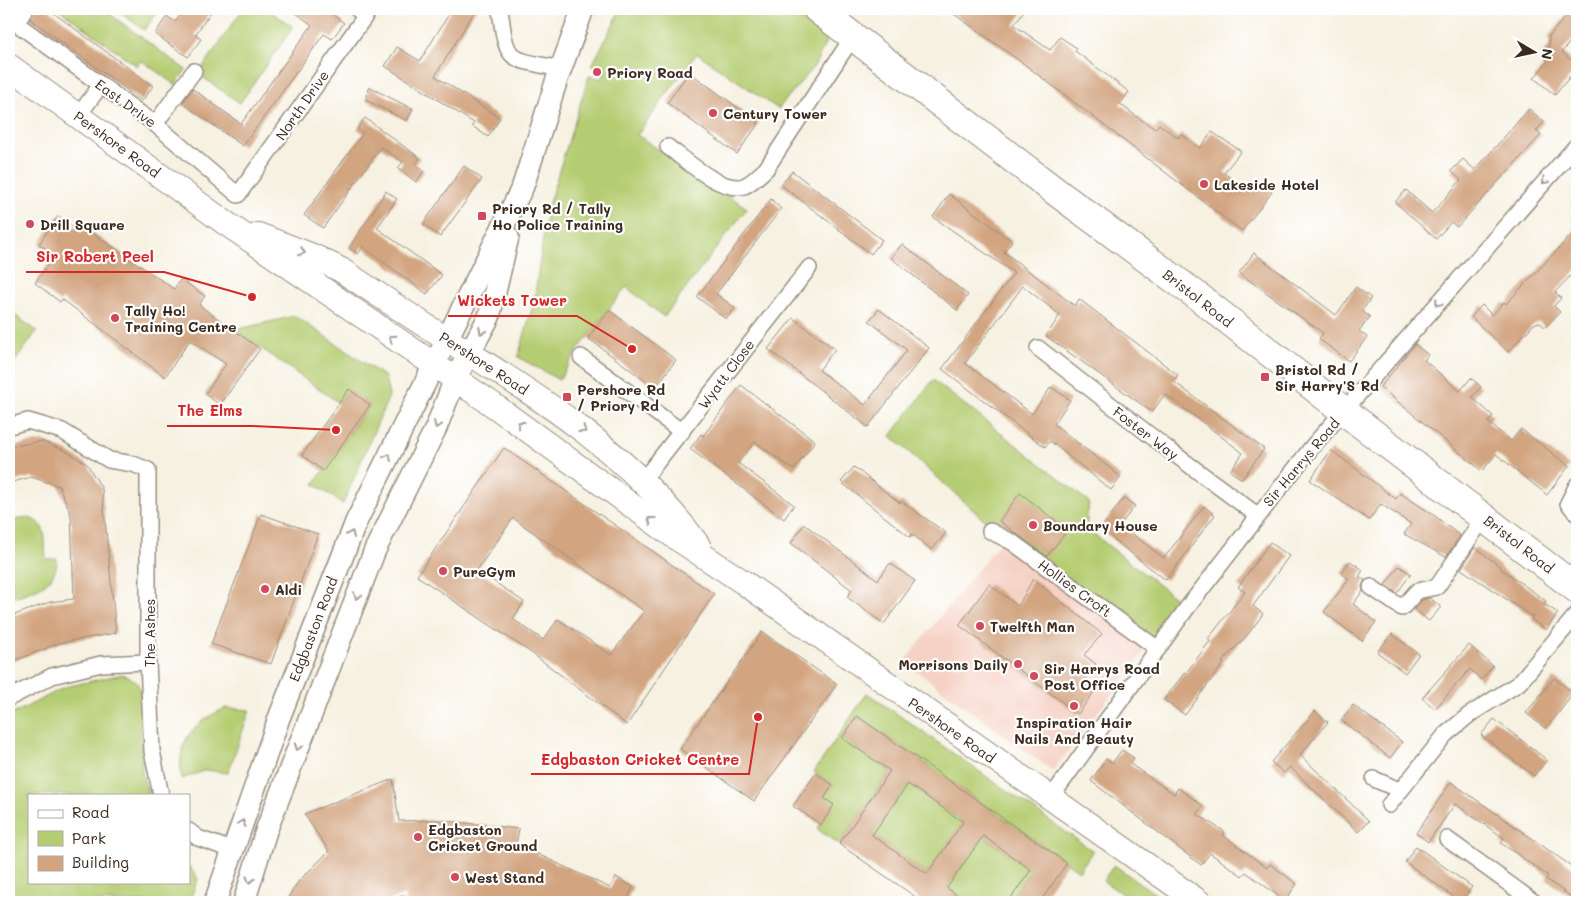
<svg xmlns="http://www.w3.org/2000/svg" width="1586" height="911" font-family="Mali,sans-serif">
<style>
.built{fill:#f6d1c5}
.green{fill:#b5cd72;stroke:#787c48}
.building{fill:#d2a480;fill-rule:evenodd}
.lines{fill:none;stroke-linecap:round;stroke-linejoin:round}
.street-casing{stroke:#988e80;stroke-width:18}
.secondary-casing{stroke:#988e80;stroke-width:24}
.primary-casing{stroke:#988e80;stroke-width:26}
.highway-casing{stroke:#988e80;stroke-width:30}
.street{stroke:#fff;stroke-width:15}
.secondary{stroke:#fff;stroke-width:21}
.primary{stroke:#fff;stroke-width:24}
.highway{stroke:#fff;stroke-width:28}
.oneway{stroke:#a79f9a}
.poi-dot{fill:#d1495b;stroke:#fff;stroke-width:2}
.labels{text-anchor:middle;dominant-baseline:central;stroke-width:4.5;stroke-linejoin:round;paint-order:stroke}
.poi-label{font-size:14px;font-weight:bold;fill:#3b2a1e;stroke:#fff;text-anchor:start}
.street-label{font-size:14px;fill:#3b2a1e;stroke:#fff}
.leader{fill:none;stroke:#d62828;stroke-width:2}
.callout-dot{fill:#d62828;stroke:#fff;stroke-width:2}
.callout-label{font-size:15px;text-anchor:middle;font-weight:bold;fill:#d62828;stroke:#fff;stroke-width:4.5;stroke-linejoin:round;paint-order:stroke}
</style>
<rect width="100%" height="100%" fill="#fff"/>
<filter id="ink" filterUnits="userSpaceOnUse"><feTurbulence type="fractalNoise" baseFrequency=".02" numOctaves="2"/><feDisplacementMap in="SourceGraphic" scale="10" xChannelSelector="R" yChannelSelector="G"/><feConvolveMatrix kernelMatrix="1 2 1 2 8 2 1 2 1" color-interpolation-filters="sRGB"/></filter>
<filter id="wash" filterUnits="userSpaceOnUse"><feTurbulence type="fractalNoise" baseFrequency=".0096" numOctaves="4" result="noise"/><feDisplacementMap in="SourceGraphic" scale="20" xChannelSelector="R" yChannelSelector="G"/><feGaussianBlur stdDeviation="1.12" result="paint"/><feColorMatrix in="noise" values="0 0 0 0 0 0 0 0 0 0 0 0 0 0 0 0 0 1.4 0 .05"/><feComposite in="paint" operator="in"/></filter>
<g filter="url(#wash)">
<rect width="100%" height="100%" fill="#f6f1e1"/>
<polygon class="built" points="1004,537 1150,644 1053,771 904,662"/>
<g class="green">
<polygon points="59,9 103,9 186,70 175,85 141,60 137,66"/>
<polygon points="115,9 160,9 144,30"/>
<polygon points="243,9 267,9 293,27 240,103 198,74"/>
<polygon points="621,9 786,9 828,37 815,65 778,109 697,53 637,135 747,208 664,317 626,287 577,351 559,380 518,357 534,302 547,209 589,76 602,79 605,69 592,65"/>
<polygon points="9,311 37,331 9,370"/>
<polygon points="295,316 385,377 389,396 343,504 314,484 370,405 349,390 339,403 235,330"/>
<polygon points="933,380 1089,502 1086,528 1179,601 1150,644 992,527 891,436"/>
<path d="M 26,517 C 49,523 44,538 46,559 L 57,559 C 56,588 32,590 9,599 L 9,522 Z"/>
<polygon points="123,674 136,681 141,691 142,774 149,795 29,795 29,882 189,882 189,866 198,879 189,902 9,902 9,716 65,687"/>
<polygon points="867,693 1093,851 1079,871 857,716 842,738 890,771 839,844 817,829 834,805 824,798 833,785 814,772"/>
<path d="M 226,708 L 250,710 L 228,773 L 206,770 L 182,779 C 175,742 193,722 226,708 Z"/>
<polygon points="908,784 963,822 927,874 872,835"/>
<polygon points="983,836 1031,870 1008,902 968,902 947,888"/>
<polygon points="1114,865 1167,902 1134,902 1103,881"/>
</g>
<g id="blocks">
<g class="building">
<polygon points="35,9 48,9 153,86 142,101 30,19"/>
<polygon points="185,9 213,9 195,35 201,39 188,57 155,34 167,16 175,22"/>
<polygon points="291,9 325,9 344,23 332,39 324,34 243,146 182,103 193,89 241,124 312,25"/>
<polygon points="452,9 476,9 435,76 500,118 488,137 472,126 474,123 385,66 397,47 420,61"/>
<polygon points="947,9 1025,9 1014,25 1050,50 1060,37 1077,48 1075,51 1129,92 1120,104 1136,116 1155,129 1159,124 1178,138 1181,134 1200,148 1212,132 1241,151 1224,173 1247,190 1255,180 1272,192 1242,231 1024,64"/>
<polygon points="1572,9 1577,9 1577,33 1562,52 1577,65 1577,68 1555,95 1534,78 1548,61 1541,55 1549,46 1549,36"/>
<polygon points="689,72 759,123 737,154 667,103"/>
<polygon points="369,87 413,109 407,121 366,100"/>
<polygon points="1529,109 1544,122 1536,131 1541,135 1457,227 1451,222 1436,239 1395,202 1406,190 1432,213 1461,180 1451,171 1463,159 1475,170"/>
<polygon points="365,118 420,158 415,164 424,171 416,182 398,168 403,162 381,147 323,228 304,215 363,133 357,129"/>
<polygon points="464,166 482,179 440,237 423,224"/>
<polygon points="792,171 882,240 871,254 781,185"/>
<polygon points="386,191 397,199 377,228 442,275 427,294 363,247 358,254 349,248"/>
<polygon points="949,194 1012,241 1004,252 1075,306 1079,299 1178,375 1173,381 1264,449 1242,479 1230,471 1243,453 1165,394 1152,412 1046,336 1060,315 1023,286 965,363 1032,414 1051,387 1070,400 1054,424 1121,477 1111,490 1050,441 1045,447 942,369 1014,273 933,217"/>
<polygon points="771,199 781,209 716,294 735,308 726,319 697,297"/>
<polygon points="58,216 74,228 78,223 174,289 181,279 205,296 199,305 260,349 220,405 205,394 226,364 190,340 165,377 62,299 60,302 35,283 54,256 39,244"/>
<polygon points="1577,229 1577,269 1555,292 1561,298 1554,306 1560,312 1545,327 1539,322 1534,324 1508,352 1471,317 1482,305 1492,315 1504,302 1506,304"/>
<polygon points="902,244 968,295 957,310 891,258"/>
<polygon points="1254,253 1336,315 1356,287 1371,298 1362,311 1370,317 1359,331 1367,337 1349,361 1319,339 1323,333 1239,273"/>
<polygon points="879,309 929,348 868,427 768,349 793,318 835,349 819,370 865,405 907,350 869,321"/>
<polygon points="609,310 676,360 655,388 588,338"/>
<polygon points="1415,344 1428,355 1424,360 1460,391 1471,378 1481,387 1472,397 1493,416 1488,422 1511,441 1521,429 1569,466 1547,495 1496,454 1482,471 1380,387"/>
<polygon points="741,385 815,441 794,470 755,442 738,463 794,505 784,519 690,449 701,434 703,436"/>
<polygon points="349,389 370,405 323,471 302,455"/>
<polygon points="42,441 68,452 87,464 102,489 116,633 59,643 9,663 9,617 50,602 74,599 71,515 59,486 31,477 9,483 9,447"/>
<path d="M 504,448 L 714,594 L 627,725 L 533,654 L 417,576 ZM 513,518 L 644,611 L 611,655 L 558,619 L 543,640 L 513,619 L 524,602 L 477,570 Z"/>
<polygon points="1331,450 1396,499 1400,493 1435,516 1460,536 1446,557 1404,534 1411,524 1381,504 1369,520 1310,480"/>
<polygon points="854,467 900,503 901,501 946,533 932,550 912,534 910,537 841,482"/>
<polygon points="1020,493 1068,530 1047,556 999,521"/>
<polygon points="1124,498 1135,506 1120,525 1164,558 1204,506 1215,515 1166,580 1100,529"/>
<polygon points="261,514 318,534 271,664 211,644"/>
<polygon points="804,524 878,580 890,563 915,581 884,624 847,597 852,590 791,543"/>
<polygon points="1270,542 1289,556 1253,606 1263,614 1249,633 1222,662 1224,663 1185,715 1164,700 1185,672 1186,673 1210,641 1208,639 1245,592 1238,587"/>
<polygon points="1475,547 1501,567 1500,568 1546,601 1544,604 1558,613 1546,630 1531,619 1533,617 1461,569"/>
<polygon points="1350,561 1363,570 1359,577 1365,580 1362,586 1363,591 1353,604 1376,622 1362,641 1324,612 1349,579 1341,573"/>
<polygon points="1399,566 1411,574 1397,593 1385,585"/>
<polygon points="1033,579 1102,634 1084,655 1096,664 1086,679 1097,688 1078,714 959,625 989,584 1018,606"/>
<polygon points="1430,598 1441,607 1429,621 1414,609 1422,600"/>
<polygon points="762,632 837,684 754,801 680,749"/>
<polygon points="1392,634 1419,654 1405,673 1377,652"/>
<polygon points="1469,645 1493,666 1481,680 1470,669 1435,709 1422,698"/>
<polygon points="1554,678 1574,693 1546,729 1526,713"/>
<polygon points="1353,705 1402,742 1390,758 1341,720"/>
<polygon points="1315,711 1328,722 1300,755 1369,821 1358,832 1290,767 1284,773 1271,762"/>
<path d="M 857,716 L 1067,863 L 1040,902 L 1008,902 L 1031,870 L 983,836 L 947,888 L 967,902 L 923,902 L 839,844 L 890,771 L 842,738 ZM 908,784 L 963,822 L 927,874 L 872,835 Z"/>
<polygon points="1494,719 1547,760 1534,776 1481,735"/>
<polygon points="1122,750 1134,758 1130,764 1174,794 1178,788 1203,806 1197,814 1225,832 1223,835 1267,868 1270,864 1297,884 1285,901 1246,872 1242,876 1210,853 1201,865 1091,781 1106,759 1112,763"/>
<polygon points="816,773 833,785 824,798 834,805 821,825 793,806"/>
<polygon points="393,779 399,821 438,820 519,829 516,844 610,888 616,877 633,887 626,902 406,902 405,895 385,902 285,902 298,882 329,851 304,814"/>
<polygon points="1451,782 1577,870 1577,901 1546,879 1548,876 1501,843 1504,838 1455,804 1428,842 1416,833"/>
<polygon points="1416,846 1472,887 1461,902 1405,862"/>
</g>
</g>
</g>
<g filter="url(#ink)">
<use href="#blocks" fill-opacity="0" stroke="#988e80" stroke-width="1"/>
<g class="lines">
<g class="street-casing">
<g id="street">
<path d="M 500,9 C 507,64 507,58 561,69"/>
<polyline points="9,18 155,124 238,195 366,15 357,9"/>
<polyline points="16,23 26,9"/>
<polyline points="78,116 101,85"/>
<polyline points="155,124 194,71"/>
<path d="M 668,147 C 686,160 721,193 744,186 C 752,183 759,175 766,169 L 854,35"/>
<polyline points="1038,348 1169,450 1257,515"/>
<polyline points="581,357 682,432"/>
<polyline points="9,426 28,421 62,431 109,460 133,464 148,470 148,662 152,751 161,795"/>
<polyline points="643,480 809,268"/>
<polyline points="1577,485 1568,503 1577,514"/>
<polyline points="990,531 1012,542 1158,649"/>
<polyline points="1371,587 1402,608 1417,591 1437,587 1484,517"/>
<polyline points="9,698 52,676 101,664 148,662"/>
<polyline points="1374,779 1399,790"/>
<polyline points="1050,799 1187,608 1312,447 1577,145"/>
<polyline points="1389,805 1445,735 1469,715 1519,683 1577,614"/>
<polyline points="189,831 198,838 232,850"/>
<polyline points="1447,839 1534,902"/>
</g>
</g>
<g class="secondary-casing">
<g id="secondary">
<polyline points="215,902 279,718 356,522 523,186 557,79 583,9"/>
<polyline points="244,902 266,831 375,550 436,428 455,379 489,317 508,237"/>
</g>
</g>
<g class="primary-casing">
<g id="primary">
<polyline points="9,66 224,222 492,404 675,537 743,582 1199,902"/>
<path d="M 258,235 L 315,257 L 341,270 C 370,289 400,309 429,328 C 529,391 628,449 698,545"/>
</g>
</g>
<g class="highway-casing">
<polyline id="highway" points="817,9 1059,194 1200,298 1344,411 1577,589"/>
</g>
<use href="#street" class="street"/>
<use href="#secondary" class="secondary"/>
<use href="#primary" class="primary"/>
<use href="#highway" class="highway"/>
</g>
<defs><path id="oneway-chevron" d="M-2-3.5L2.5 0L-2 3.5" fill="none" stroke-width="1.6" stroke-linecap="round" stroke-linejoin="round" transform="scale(1.25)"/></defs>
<g class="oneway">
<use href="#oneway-chevron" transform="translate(1545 181) rotate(131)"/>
<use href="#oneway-chevron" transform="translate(302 252) rotate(21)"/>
<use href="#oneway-chevron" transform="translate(1438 303) rotate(131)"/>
<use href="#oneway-chevron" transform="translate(482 331) rotate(117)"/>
<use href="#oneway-chevron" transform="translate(392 338) rotate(-146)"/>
<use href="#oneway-chevron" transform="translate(520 424) rotate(-144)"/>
<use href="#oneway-chevron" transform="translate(437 425) rotate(114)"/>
<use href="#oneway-chevron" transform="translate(583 430) rotate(36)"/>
<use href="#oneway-chevron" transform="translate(388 457) rotate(-64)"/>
<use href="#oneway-chevron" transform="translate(651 520) rotate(-143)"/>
<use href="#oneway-chevron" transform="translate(351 534) rotate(-68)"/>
<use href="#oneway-chevron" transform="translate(357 596) rotate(111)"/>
<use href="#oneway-chevron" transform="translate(298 747) rotate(111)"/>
<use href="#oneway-chevron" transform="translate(242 823) rotate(-69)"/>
<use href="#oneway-chevron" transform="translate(250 880) rotate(106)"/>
</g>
</g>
<g class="poi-dot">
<circle cx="597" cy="72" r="5"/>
<circle cx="713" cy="113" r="5"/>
<circle cx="1204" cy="184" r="5"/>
<rect x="477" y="211" width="10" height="10" rx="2.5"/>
<circle cx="30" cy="224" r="5"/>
<circle cx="115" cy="318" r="5"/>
<rect x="1260" y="372" width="10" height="10" rx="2.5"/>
<rect x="562" y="392" width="10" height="10" rx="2.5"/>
<circle cx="1033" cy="525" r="5"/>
<circle cx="443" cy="571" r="5"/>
<circle cx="265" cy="589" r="5"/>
<circle cx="980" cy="626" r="5"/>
<circle cx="1018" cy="664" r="5"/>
<circle cx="1034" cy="676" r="5"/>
<circle cx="1074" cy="706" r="5"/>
<circle cx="418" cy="837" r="5"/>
<circle cx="455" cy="877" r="5"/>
</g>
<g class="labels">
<g class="poi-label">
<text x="607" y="72">Priory Road</text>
<text x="723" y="113">Century Tower</text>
<text x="1214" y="184">Lakeside Hotel</text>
<text x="492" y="208">Priory Rd / Tally<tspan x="492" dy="16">Ho Police Training</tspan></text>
<text x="40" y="224">Drill Square</text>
<text x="125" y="310">Tally Ho!<tspan x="125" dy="16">Training Centre</tspan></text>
<text x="1275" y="369">Bristol Rd /<tspan x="1275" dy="16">Sir Harry'S Rd</tspan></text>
<text x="577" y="389">Pershore Rd<tspan x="577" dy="16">/ Priory Rd</tspan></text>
<text x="1043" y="525">Boundary House</text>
<text x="453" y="571">PureGym</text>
<text x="275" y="589">Aldi</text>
<text x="990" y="626">Twelfth Man</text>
<text x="1008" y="664" text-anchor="end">Morrisons Daily</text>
<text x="1044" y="668">Sir Harrys Road<tspan x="1044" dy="16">Post Office</tspan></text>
<text x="1074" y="722" text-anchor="middle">Inspiration Hair<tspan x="1074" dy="16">Nails And Beauty</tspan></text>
<text x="428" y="829">Edgbaston<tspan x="428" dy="16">Cricket Ground</tspan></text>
<text x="465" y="877">West Stand</text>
</g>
<g class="street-label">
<text transform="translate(126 103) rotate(36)">East Drive</text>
<text transform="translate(302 105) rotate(-55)">North Drive</text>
<text transform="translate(117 144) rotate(36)">Pershore Road</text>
<text transform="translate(1198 298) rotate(38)">Bristol Road</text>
<text transform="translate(484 363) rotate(33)">Pershore Road</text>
<text transform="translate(726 374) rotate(-53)">Wyatt Close</text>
<text transform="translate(1146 433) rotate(37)">Foster Way</text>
<text transform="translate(1301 462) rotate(-50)">Sir Harrys Road</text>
<text transform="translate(1519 544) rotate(38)">Bristol Road</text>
<text transform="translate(1075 588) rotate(36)">Hollies Croft</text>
<text transform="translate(313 629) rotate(-69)">Edgbaston Road</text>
<text transform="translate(149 633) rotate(-90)">The Ashes</text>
<text transform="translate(952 730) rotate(35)">Pershore Road</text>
</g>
</g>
<path class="leader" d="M252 297L164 272H26M632 349L577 316H448M336 430L252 426H167M758 717L749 774H531"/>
<g class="callout-dot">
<circle cx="252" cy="297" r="5"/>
<circle cx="632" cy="349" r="5"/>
<circle cx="336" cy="430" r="5"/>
<circle cx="758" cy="717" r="5"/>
</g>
<g class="callout-label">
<text x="95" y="262">Sir Robert Peel</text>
<text x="512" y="306">Wickets Tower</text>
<text x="210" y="416">The Elms</text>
<text x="640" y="765">Edgbaston Cricket Centre</text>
</g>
<rect width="1586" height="911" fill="none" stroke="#fff" stroke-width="30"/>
<rect x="28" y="794" width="162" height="90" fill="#ffffff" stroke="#b1aaa5"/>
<rect x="38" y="810" width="25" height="8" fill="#ffffff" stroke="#b1aaa5"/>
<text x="72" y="818" font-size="15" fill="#3b2a1e">Road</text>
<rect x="38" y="831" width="25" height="15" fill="#b5cd72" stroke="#b1aaa5"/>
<text x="72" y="844" font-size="15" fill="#3b2a1e">Park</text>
<rect x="38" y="856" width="25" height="15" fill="#d2a480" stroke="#b1aaa5"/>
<text x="72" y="868" font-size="15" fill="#3b2a1e">Building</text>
<g transform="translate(1534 52) rotate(99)" stroke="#ffffff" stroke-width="4" paint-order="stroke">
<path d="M0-4L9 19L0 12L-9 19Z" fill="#3b2a1e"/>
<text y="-8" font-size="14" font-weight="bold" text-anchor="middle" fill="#3b2a1e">N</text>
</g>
</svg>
